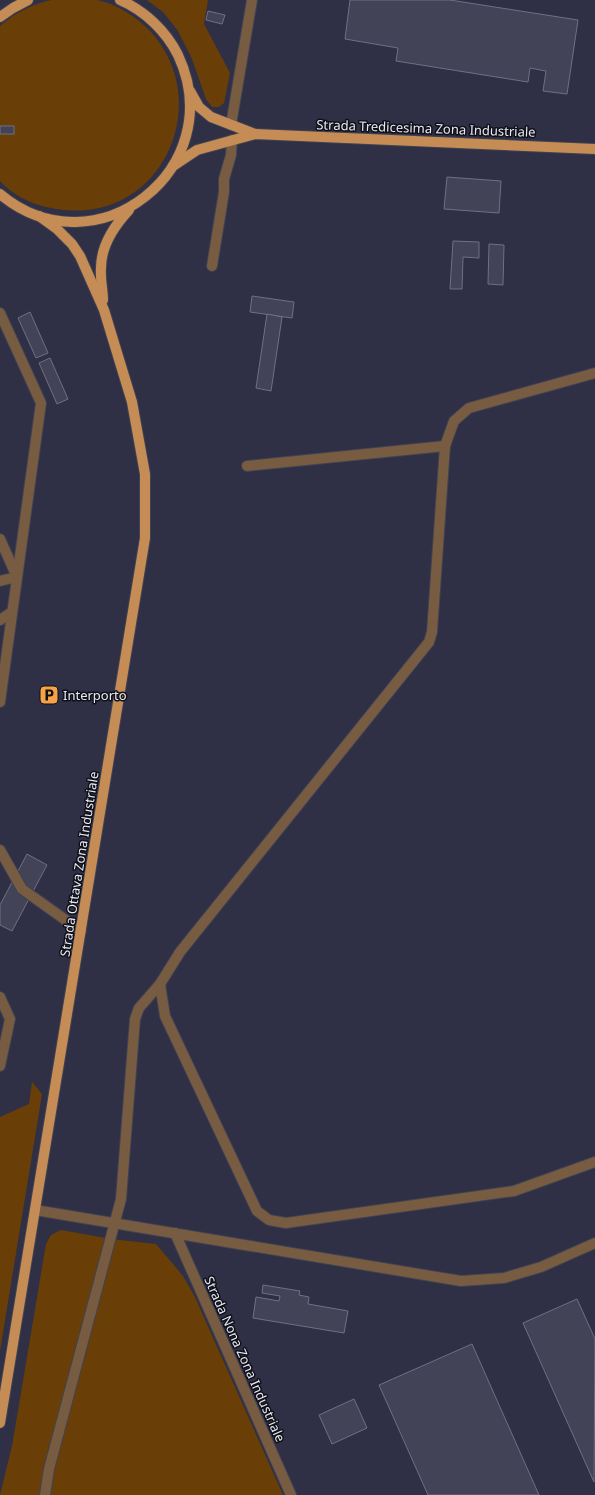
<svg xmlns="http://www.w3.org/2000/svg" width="595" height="1495" font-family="'Noto Sans',sans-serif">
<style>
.built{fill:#2f2f46}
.green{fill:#6a3f07}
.building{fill:#424356;stroke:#6f7084}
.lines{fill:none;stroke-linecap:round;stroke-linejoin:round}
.minor-casing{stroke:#414252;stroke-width:12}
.major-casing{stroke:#414252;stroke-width:12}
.minor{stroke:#775c42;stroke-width:10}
.major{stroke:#c58d55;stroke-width:10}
.labels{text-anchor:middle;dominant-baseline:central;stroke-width:3;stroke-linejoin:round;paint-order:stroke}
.street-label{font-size:13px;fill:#e8e9f4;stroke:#101018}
.poi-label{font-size:13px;fill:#e8e9f4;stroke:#101018;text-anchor:start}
</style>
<rect width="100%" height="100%" fill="#262738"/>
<rect class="built" x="0" y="0" width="595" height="1495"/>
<g class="green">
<path d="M 52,0 C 65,0 85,0 97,0 C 117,4 137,17 151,32 C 215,103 162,220 65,210 C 41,208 16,199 0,181 L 0,26 C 14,14 33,3 52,0 Z"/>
<polygon points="147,0 208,0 204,24 230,73 224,103 219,107 212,107 206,99 192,59 178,31 163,12"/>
<polygon points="32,1082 42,1094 0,1351 0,1117 29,1104"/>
<polygon points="61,1230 111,1239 156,1244 183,1276 194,1295 283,1495 0,1495 12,1446 46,1244 51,1235"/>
</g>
<g class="building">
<polygon points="350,0 450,0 578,20 567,94 543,91 546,71 530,68 528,82 396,61 398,48 345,39"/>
<polygon points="208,11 225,15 222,24 206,20"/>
<rect x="0" y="126" width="14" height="8"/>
<polygon points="447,177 501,181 499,213 444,209"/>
<polygon points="453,241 479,242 479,258 463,257 462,289 450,289"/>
<polygon points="489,244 504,245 503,285 488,284"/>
<polygon points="252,296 294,302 292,318 250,312"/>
<polygon points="30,312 48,353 36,358 18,318"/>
<polygon points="267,314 282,317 271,391 256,388"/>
<polygon points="50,358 68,399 57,404 39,363"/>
<polygon points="27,854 47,865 12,931 0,925 0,905"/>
<polygon points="263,1285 300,1291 299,1295 309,1297 308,1304 348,1311 344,1333 253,1318 256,1297 279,1301 280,1296 262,1293"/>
<polygon points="577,1299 595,1339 594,1482 523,1323"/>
<polygon points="472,1344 539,1495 428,1495 379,1385"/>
<polygon points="354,1399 367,1428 332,1444 319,1415"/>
</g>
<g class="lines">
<g class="minor-casing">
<g id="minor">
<polyline points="231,125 252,0"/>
<polyline points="212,266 224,192 224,179 231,155 232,140"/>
<polyline points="0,313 41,403 0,702"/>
<polyline points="247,466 445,446"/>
<polyline points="0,539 17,577"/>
<polyline points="0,581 17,577"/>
<polyline points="0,620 12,612"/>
<polyline points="0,850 22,889 81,931"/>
<polyline points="160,984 180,952 429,642 432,632 445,446 454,421 469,408 595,373"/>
<polyline points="0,997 10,1019 0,1066"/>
<polyline points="35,1210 461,1281 504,1278 541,1267 595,1243"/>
<polyline points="175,1233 291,1495"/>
<polyline points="45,1495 49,1469 121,1199 135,1019 139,1008 160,984 165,1016 257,1211 269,1220 286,1223 514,1191 595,1162"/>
</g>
</g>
<g class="major-casing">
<g id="major">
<polyline points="0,17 13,8 28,0"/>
<polyline points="190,91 199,107 211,117 255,134"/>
<polyline points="173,166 197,150 255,134 595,149"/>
<path d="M 0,194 C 96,274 231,168 178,55 C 166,31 145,11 120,0"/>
<path d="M 103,300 C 103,290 100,279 101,268 C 101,246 114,226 129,210"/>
<polyline points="0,1423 145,538 145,474 132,402 104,310 80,256 72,244 57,229 39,216"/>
</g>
</g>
<use href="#minor" class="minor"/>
<use href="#major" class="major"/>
</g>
<defs>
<g id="parking-square" transform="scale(1)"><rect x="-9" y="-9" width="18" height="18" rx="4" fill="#f6a247" stroke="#101018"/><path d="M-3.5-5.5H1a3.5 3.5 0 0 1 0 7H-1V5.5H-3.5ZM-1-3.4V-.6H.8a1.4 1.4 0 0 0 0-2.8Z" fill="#111"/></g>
</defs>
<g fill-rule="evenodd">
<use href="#parking-square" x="49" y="695"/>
</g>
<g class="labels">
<g class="street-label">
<text transform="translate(426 128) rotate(2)">Strada Tredicesima Zona Industriale</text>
<text transform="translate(79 864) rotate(-81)">Strada Ottava Zona Industriale</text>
<text transform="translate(245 1359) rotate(66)">Strada Nona Zona Industriale</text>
</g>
<g class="poi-label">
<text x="63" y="695">Interporto</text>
</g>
</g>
</svg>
